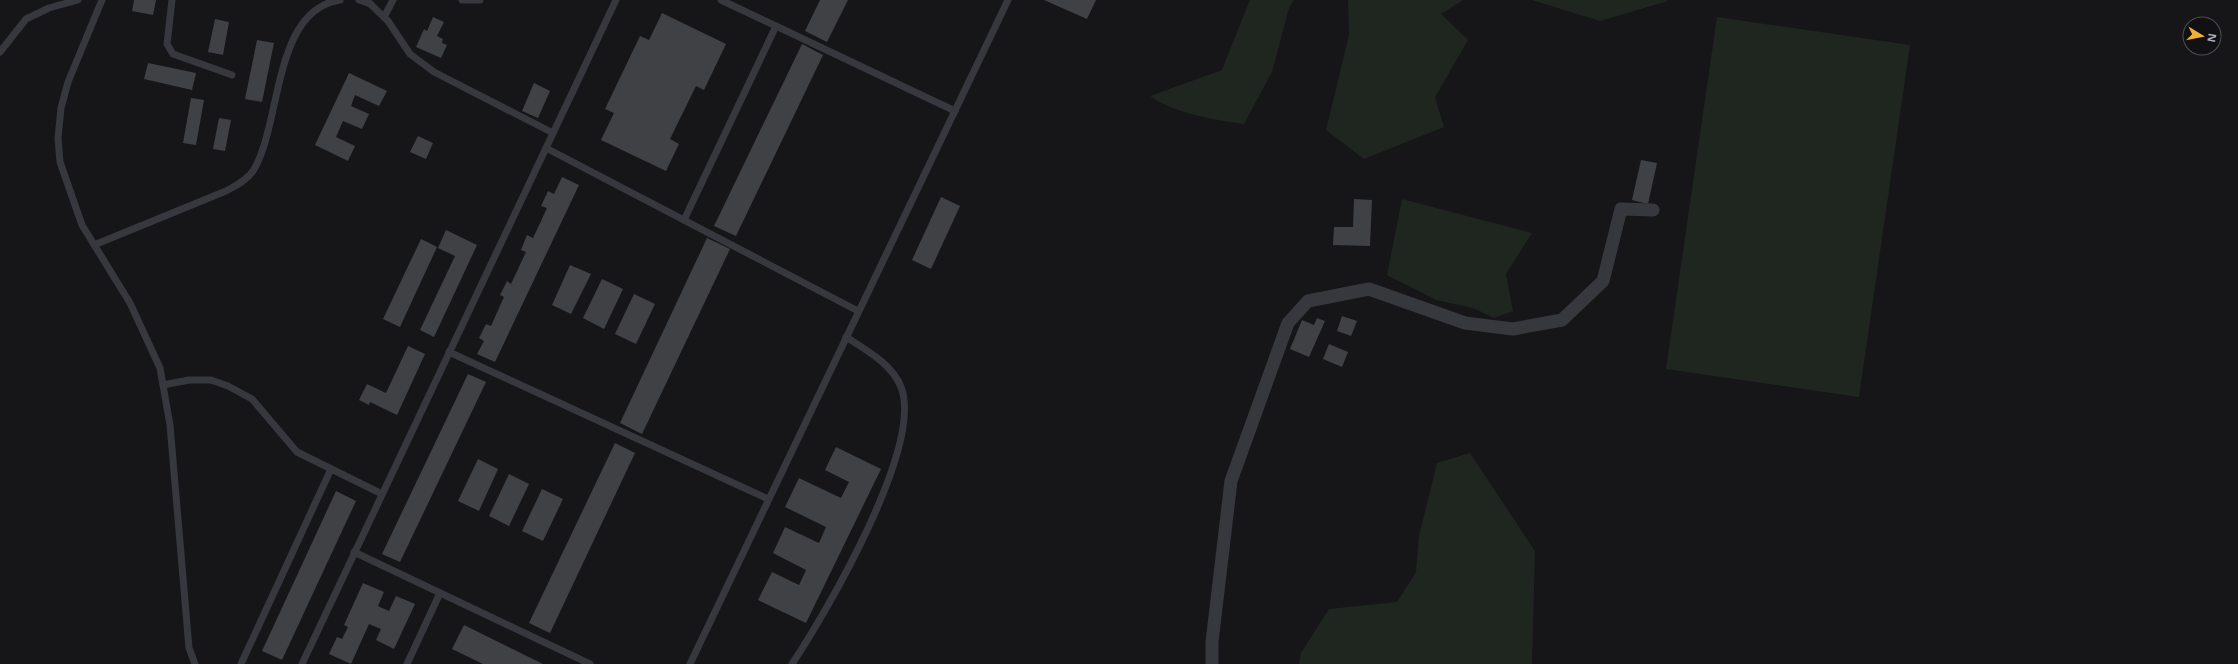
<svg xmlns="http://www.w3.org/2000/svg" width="2238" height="664" font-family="'Noto Sans',sans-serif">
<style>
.green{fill:#1e261f}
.building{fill:#404145}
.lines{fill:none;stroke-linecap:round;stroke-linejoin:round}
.lane{stroke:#37383d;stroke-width:7}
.street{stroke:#37383d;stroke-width:13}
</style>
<rect width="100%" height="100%" fill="#161618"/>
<g class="green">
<path d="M 1250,0 L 1294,0 L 1289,8 L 1272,72 L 1244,124 C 1215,120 1173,113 1150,96 L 1222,70 Z"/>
<polygon points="1348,0 1463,0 1441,14 1468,40 1435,97 1444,127 1364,159 1326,130 1349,35"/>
<polygon points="1532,0 1666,0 1668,1 1600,21"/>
<polygon points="1717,17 1910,45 1859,397 1666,369"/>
<polygon points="1402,199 1532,233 1506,274 1513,311 1494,318 1473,308 1436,300 1387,275"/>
<polygon points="1470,453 1535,551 1532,664 1299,664 1301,653 1329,609 1397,602 1416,572 1419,536 1437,463"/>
</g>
<g class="building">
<polygon points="134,0 156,0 153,15 132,11"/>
<polygon points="820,0 848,0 827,42 805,31"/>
<polygon points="1044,0 1096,0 1087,19"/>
<polygon points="662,13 726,44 704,90 696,86 670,139 679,144 666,171 601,140 614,113 605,109 640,36 649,40"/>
<polygon points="433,17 444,22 437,36 443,39 442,43 447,45 441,58 416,47 424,29 427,31"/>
<polygon points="215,19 229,22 223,55 208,52"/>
<polygon points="257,40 274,43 262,102 245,99"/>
<polygon points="802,44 823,55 736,236 714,226"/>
<polygon points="148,63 196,73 192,90 144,79"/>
<polygon points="349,73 387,91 379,106 355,95 351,106 369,114 362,129 343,121 336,137 355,146 348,161 315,145"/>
<polygon points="534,83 550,91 538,118 522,111"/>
<polygon points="191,98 204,100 196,145 183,143"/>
<polygon points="219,118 231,120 225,151 213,149"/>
<polygon points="418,136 433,143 426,159 410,152"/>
<polygon points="1641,160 1657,163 1648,204 1632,200"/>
<polygon points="562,177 579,185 495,362 477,354 484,341 479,338 486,324 491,326 504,297 500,295 507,281 511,284 526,252 521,250 527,235 533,238 541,221 547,208 541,206 548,191 554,194"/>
<polygon points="941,197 960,206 931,269 912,260"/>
<polygon points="1354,199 1372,200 1370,246 1333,245 1334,227 1353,227"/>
<polygon points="446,230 477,245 434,337 420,330 455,256 438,248"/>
<polygon points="707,238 730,249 642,434 620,423"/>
<polygon points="421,239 437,247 400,327 383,319"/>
<polygon points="570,265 591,274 571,314 552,305"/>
<polygon points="602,279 623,289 604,329 583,318"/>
<polygon points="634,294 655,304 636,344 615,334"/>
<polygon points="1342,316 1357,321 1351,336 1337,331"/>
<polygon points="1317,318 1325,321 1309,357 1290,349 1302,320 1314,325"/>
<polygon points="1329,344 1348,352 1342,367 1323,359"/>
<polygon points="408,346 425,354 397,415 370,402 369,405 359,400 367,384 386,393"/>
<polygon points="468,374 486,382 400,562 382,554"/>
<polygon points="615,443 635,453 550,633 529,623"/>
<polygon points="836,447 881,469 806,623 758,600 772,572 799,585 806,570 773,553 785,527 819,543 826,527 785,507 799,478 841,498 849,482 825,470"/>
<polygon points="478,459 498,469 479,511 458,501"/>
<polygon points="509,474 529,484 509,526 489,516"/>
<polygon points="542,489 563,499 543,541 522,531"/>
<polygon points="336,491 356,501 282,660 262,651"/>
<polygon points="363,583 384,592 378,606 389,611 396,596 415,604 394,649 376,640 381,629 369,624 351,664 329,654 337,637 342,639 348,627 344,625"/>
<polygon points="464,625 543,664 483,664 452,649"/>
</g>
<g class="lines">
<g class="lane">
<polyline points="102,0 68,82 61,108 58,138 60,162 82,225 130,303 160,368 170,425 189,648 195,664"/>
<polyline points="172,0 167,44 173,54 232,75"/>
<polyline points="359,0 371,4"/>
<polyline points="366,0 388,21 410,54 434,72 553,133"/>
<polyline points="462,0 480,0"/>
<polyline points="721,0 955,111"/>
<polyline points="384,17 393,0"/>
<polyline points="0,52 26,19 49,8 78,0"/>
<polyline points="546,148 858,311"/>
<polyline points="684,220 776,26"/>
<path d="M 94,245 L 226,191 C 235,186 246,181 253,171 C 282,125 272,10 340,0"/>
<polyline points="449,352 768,499"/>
<polyline points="163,385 189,380 211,380 228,386 252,399 297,452 382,494"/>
<polyline points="354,552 590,664"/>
<polyline points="241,664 331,469"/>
<polyline points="302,664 616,0"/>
<polyline points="407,664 440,593"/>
<polyline points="690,664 1008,0"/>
<path d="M 792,664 C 826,613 924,446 901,387 C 892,364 866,350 846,337"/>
</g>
<polyline class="street" points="1212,664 1212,642 1231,481 1288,323 1308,301 1369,289 1465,323 1513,329 1562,320 1603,281 1621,209 1653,210"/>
</g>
<g transform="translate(2202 36) rotate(100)"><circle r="19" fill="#111113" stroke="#4d4f55"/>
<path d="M0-3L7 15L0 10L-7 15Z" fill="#f2b134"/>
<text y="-6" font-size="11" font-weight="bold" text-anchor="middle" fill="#a8adb8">N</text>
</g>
</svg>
